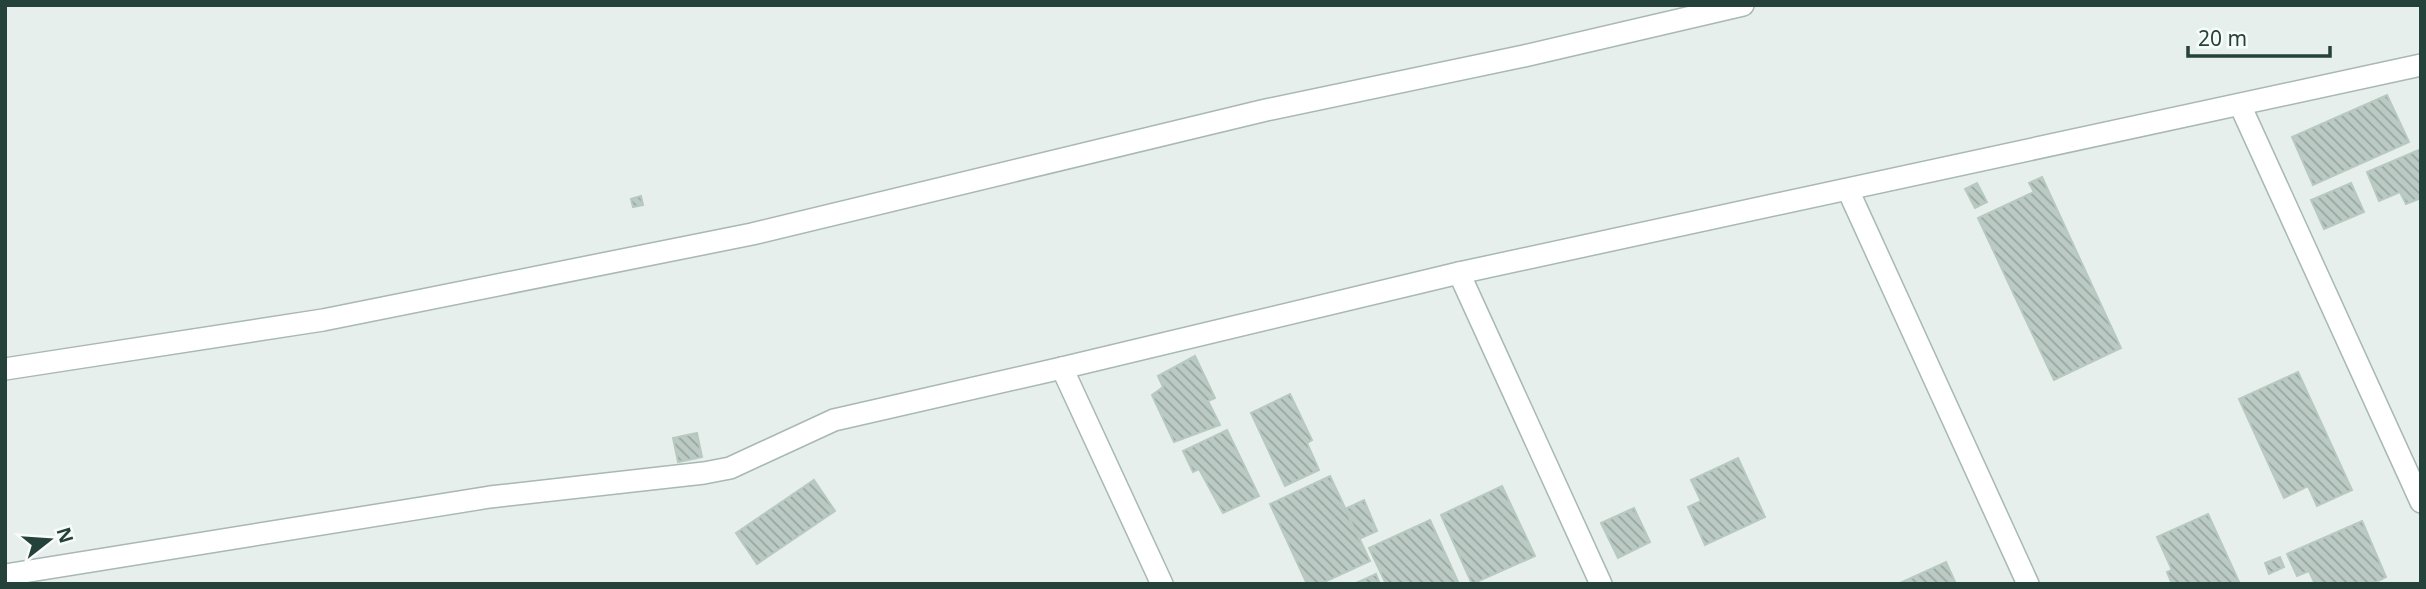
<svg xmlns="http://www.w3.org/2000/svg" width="2426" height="589" font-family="'Noto Sans',sans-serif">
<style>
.building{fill:url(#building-back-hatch);stroke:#b8c9c2;stroke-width:2}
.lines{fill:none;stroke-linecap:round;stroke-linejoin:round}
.minor-casing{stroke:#a8b8b2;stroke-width:24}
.minor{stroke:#fff;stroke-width:21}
</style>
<defs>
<pattern id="building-back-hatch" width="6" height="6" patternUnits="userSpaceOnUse" patternTransform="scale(1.75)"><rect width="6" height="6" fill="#bbcac4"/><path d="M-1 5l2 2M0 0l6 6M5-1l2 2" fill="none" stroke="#98a6a0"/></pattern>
</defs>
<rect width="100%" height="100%" fill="#e6efeb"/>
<g class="building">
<polygon points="2387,95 2409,142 2313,185 2292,137"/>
<polygon points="2421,149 2421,198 2406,204 2400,192 2379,201 2367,172"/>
<polygon points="2042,177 2121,348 2054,380 1978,218 2034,192 2029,183"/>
<polygon points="1977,183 1987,202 1975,208 1965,189"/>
<polygon points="2351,183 2364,212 2324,229 2311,200"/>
<polygon points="641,196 643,205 633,207 631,199"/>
<polygon points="1195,356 1215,398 1208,401 1220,425 1174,442 1152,395 1163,387 1158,376"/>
<polygon points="2298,372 2352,490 2317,506 2308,486 2284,498 2239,399"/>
<polygon points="1290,394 1312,440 1307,443 1319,470 1285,486 1251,413"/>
<polygon points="1227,430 1259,496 1223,513 1199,469 1193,472 1183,451"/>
<polygon points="697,433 702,457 678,462 673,438"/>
<polygon points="1738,458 1765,517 1705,545 1688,507 1701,501 1691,480"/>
<polygon points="1330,476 1370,561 1320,584 1307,584 1270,504"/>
<polygon points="814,480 835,511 757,564 736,533"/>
<polygon points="1502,486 1535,556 1472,584 1441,515"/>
<polygon points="1364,500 1377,531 1359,539 1345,509"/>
<polygon points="1634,508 1650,542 1618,558 1601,523"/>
<polygon points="2208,514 2240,584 2172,584 2167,572 2172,570 2157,537"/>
<polygon points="1430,520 1459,584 1386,584 1369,548"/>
<polygon points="2362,521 2386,577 2372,584 2315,584 2309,571 2297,576 2287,554"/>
<polygon points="2280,557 2284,567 2269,574 2265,563"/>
<polygon points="1946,562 1956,584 1898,584"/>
<polygon points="1376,574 1380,584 1354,584 1374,575"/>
</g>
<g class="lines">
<g class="minor-casing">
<g id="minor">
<polyline points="2240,105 2421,502"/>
<polyline points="1848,190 2028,584"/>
<polyline points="1459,273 1601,584"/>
<polyline points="5,369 323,320 752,234 1266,110 1524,56 1743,5"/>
<polyline points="5,575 490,497 704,473 730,468 834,420 1062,368"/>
<polyline points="1162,584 1062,368 1459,273 2421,65"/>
</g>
</g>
<use href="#minor" class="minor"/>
</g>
<rect width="2426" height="589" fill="none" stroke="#24423a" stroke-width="14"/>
<g transform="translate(49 540) rotate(73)" stroke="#f7fbf9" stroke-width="5" paint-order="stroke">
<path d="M0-5L12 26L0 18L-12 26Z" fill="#24423a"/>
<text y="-10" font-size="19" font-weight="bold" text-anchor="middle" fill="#24423a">N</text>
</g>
<path d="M2188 46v10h142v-10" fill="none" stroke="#24423a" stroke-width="3.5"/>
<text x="2198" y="46" font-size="21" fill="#24423a" stroke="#f7fbf9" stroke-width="5" paint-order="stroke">20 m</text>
</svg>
